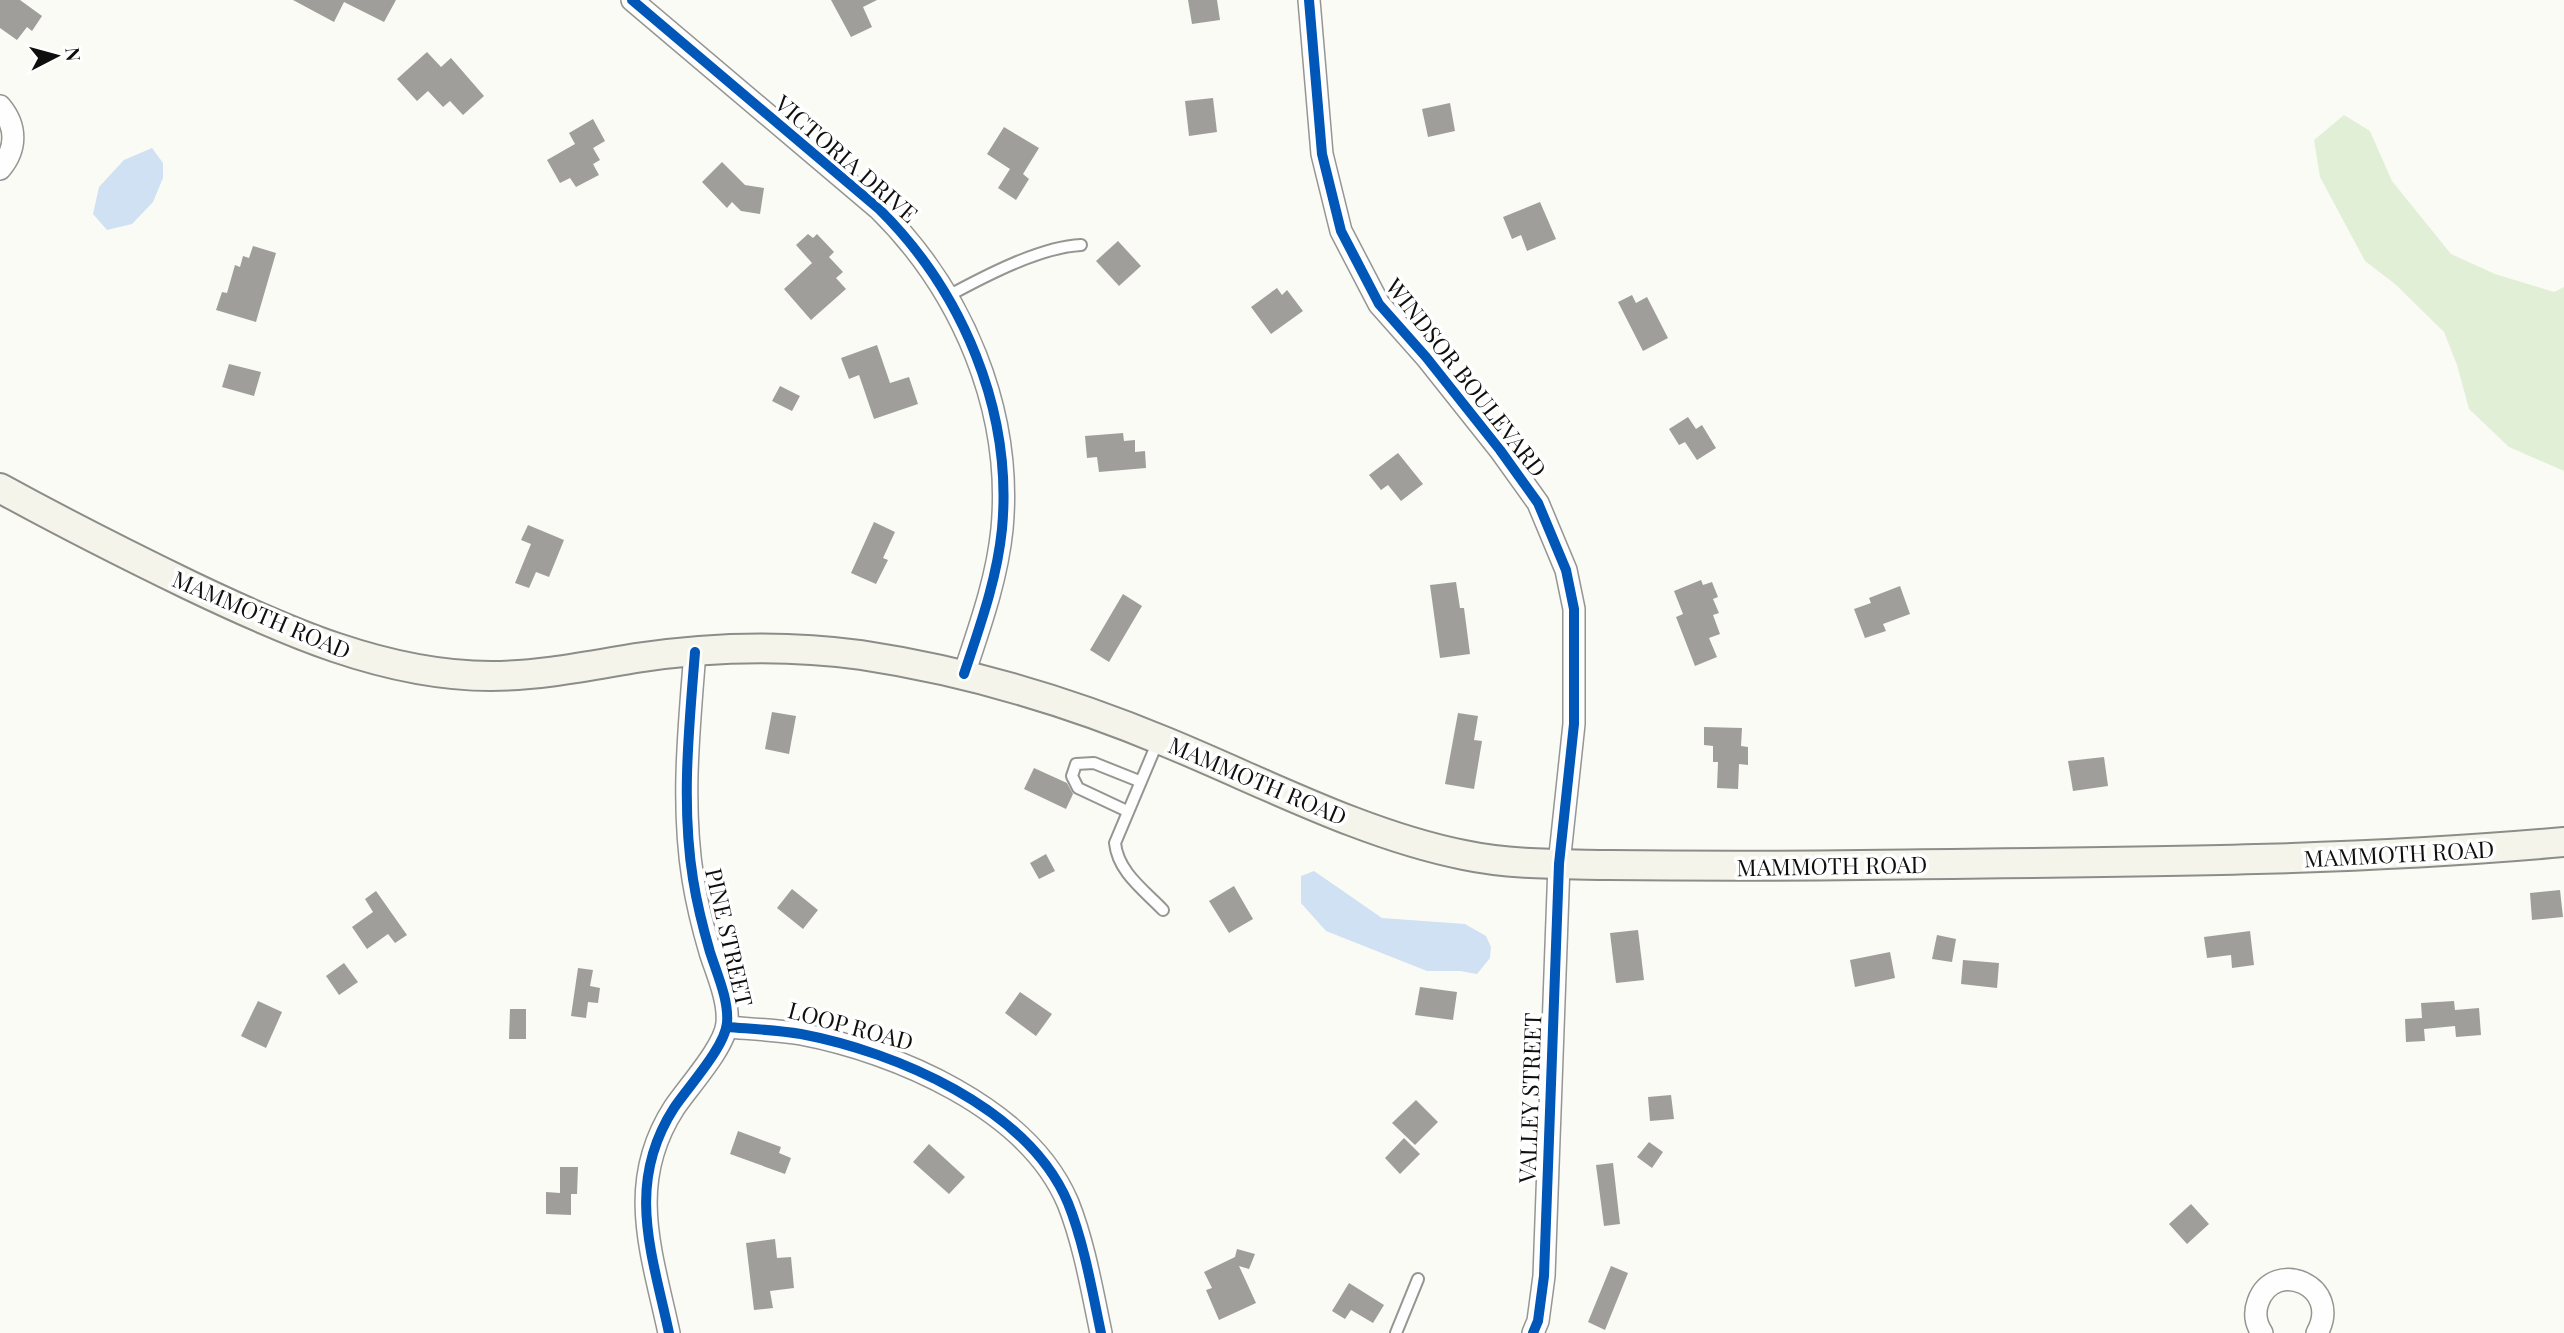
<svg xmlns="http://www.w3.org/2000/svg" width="2564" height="1333" font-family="'Playfair Display',serif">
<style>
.green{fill:#e2efd7}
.water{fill:#cfe1f2}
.building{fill:#9f9e9a}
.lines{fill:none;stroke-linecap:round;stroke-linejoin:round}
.lane-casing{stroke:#959593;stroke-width:14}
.street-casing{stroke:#959593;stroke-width:24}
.secondary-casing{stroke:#8c8c89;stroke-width:32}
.lane{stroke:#fefefe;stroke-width:10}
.street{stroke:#fefefe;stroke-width:21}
.secondary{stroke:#f4f4eb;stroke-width:28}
.cycleway-casing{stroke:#fff;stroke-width:15}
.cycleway{stroke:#0057b8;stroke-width:10}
.labels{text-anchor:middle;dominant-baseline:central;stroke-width:7;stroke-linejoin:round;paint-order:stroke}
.street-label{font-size:23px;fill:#0f0f0f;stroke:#fff}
</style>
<rect width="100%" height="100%" fill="#fbfbf5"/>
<polygon class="green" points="2344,115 2370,131 2392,181 2451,254 2495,274 2554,292 2564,287 2564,471 2509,447 2469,409 2457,365 2444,332 2395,284 2365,261 2320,177 2314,140"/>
<g class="water">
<polygon points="152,148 163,163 163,178 153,202 132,224 107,230 93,214 99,187 124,160"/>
<polygon points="1314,871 1382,918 1465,924 1486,936 1491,947 1490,958 1477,974 1460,971 1427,971 1326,931 1301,903 1301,876"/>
</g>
<g class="building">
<polygon points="0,0 20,0 42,16 32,31 27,27 17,40 0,28"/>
<polygon points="293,0 396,0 384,22 344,2 334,22"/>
<polygon points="831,0 877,0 863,7 872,27 851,37"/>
<polygon points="1188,0 1217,0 1220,20 1192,24"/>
<polygon points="427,52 441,67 451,58 484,96 463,115 450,101 443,107 428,91 417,101 397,79"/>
<polygon points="1213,98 1217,132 1189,136 1185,101"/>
<polygon points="1450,103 1455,131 1428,137 1422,109"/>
<polygon points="593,119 605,141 593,148 600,160 593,164 599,175 576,187 570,178 560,183 547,160 575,144 569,133"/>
<polygon points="1004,127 1039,148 1023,174 1029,179 1016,200 998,188 1010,169 987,154"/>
<polygon points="722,162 745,185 764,188 760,214 741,211 732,202 727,208 702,182"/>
<polygon points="1540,202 1556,239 1527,251 1521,235 1512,239 1503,217"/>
<polygon points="808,234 813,238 817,234 834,252 829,257 843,272 836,278 846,289 811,320 784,289 812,263 796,245"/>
<polygon points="1118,241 1141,266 1119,286 1096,261"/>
<polygon points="253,246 276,253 256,322 216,310 222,292 227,293 235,265 240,267 243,256 249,258"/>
<polygon points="1277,288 1282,295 1287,290 1303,311 1271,334 1251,307"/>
<polygon points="1632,295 1636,303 1647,297 1668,338 1643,351 1618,302"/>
<polygon points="877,345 890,383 909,377 918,404 874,419 859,375 849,379 841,358"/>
<polygon points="229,364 261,372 254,396 222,387"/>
<polygon points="780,386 800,396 792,411 772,401"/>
<polygon points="1688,417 1696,429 1702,425 1716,448 1697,460 1685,442 1679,445 1669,429"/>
<polygon points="1123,433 1124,441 1135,440 1135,452 1145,451 1146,468 1099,472 1097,457 1087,458 1085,436"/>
<polygon points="1398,453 1423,484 1401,501 1388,485 1381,490 1369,475"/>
<polygon points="874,522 895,532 883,558 888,560 876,584 851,573"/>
<polygon points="528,525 564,540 549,577 536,572 529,588 515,583 531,544 521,540"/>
<polygon points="1701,580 1703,585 1712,582 1718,597 1713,599 1719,613 1713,615 1720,634 1709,638 1717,657 1695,666 1676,617 1683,614 1674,591"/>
<polygon points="1456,582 1460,608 1464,608 1470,654 1440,658 1430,585"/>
<polygon points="1900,586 1910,614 1883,624 1886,631 1865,638 1854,609 1871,603 1869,598"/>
<polygon points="1123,594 1142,606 1109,662 1090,650"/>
<polygon points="772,712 796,716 789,754 765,749"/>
<polygon points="1458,713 1478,716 1474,740 1482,741 1474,789 1445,784"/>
<polygon points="1704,727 1742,728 1741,746 1748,747 1748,765 1739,764 1738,789 1717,788 1718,762 1713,762 1713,746 1704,745"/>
<polygon points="2104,757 2108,786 2073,791 2068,761"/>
<polygon points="1034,768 1067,783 1073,794 1066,809 1024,789"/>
<polygon points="1046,854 1055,871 1039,879 1030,863"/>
<polygon points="1234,886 1253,919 1229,933 1209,901"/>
<polygon points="792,889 818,910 803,929 777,908"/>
<polygon points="2560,890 2563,917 2532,920 2530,893"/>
<polygon points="376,891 407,935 395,943 388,934 367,949 352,927 373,912 365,899"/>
<polygon points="1638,930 1644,980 1616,983 1610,933"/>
<polygon points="2250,931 2254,965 2232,968 2231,955 2207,958 2204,937"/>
<polygon points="1937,935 1956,939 1952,962 1932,959"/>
<polygon points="1890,952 1895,978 1855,987 1850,960"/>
<polygon points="1963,960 1999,963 1997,988 1961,984"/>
<polygon points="344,963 358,982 339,995 326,976"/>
<polygon points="578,968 593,970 590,986 600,988 598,1003 588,1002 586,1018 571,1016"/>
<polygon points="1420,987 1457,992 1453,1020 1415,1015"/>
<polygon points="1020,992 1052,1014 1036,1036 1005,1013"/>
<polygon points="258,1001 282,1012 266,1048 241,1036"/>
<polygon points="2454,1001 2455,1010 2479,1008 2481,1035 2456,1037 2455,1026 2424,1029 2425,1041 2406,1042 2405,1019 2422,1018 2421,1003"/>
<polygon points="510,1009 526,1009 526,1039 509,1039"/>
<polygon points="1671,1095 1674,1119 1650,1121 1648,1097"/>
<polygon points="1416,1100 1438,1122 1415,1145 1392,1123"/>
<polygon points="738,1131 781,1147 779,1153 791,1158 785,1174 730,1154"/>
<polygon points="1404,1138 1420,1154 1400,1174 1385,1158"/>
<polygon points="1649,1142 1663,1152 1652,1168 1637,1157"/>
<polygon points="929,1144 965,1177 949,1194 913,1162"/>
<polygon points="1613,1163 1620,1224 1604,1226 1596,1165"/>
<polygon points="560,1167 578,1167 577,1194 571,1194 571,1215 546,1214 546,1192 560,1193"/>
<polygon points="2191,1204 2209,1224 2187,1244 2169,1224"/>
<polygon points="775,1239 777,1258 791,1257 794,1288 770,1291 773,1308 754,1310 746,1243"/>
<polygon points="1237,1249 1255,1254 1249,1269 1239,1266 1256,1303 1219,1320 1206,1290 1212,1288 1204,1272 1235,1257"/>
<polygon points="1611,1266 1628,1273 1605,1330 1588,1322"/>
<polygon points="1349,1283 1384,1305 1373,1323 1351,1310 1345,1319 1332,1311"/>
</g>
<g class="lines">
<g class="lane-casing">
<g id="lane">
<path d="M 948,296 C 985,276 1040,247 1081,245"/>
<path d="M 1158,741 L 1115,843 C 1118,872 1144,890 1163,910"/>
<polyline points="1127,811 1078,788 1072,776 1076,764 1094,763 1139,781"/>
<polyline points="1396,1333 1418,1279"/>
</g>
</g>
<g class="street-casing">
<g id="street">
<path d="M 632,0 L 879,209 C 962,291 1013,410 1002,529 C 997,579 980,626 964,674"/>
<polyline points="1309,0 1322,154 1341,231 1379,304 1426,357 1500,450 1538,503 1566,570 1574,609 1574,724 1559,864 1544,1276 1538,1321 1533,1333"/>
<path d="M 0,106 C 17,126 17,149 0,169"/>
<path d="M 727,1027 C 752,1029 777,1030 801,1034 C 896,1052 1028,1108 1068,1203 C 1084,1243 1092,1290 1101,1333"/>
<path d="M 669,1333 C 652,1253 625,1184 674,1108 C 688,1087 725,1047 727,1023 C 729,1000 717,974 710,952 C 703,928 697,904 693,879 C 681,804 689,728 695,652"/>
<path d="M 2262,1333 C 2256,1324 2254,1313 2258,1302 C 2274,1257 2343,1286 2317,1333"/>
</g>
</g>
<g class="secondary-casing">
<path id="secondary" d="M 0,488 C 62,522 125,554 189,585 C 283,630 385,676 491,676 C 540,676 588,666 636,658 C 709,647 787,645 861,655 C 967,671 1068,701 1166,742 C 1261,781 1363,835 1464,855 C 1511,865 1560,864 1609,865 C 1693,866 1777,866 1861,865 C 2096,862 2330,863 2564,842"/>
</g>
<use href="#lane" class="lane"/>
<use href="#street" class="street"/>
<use href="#secondary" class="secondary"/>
<g class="cycleway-casing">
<g id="cycleway">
<path d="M 632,0 L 879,209 C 962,291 1013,410 1002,529 C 997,579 980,626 964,674"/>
<polyline points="1309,0 1322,154 1341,231 1379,304 1426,357 1500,450 1538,503 1566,570 1574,609 1574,724 1559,864 1544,1276 1538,1321 1533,1333"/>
<path d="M 727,1027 C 752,1029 777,1030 801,1034 C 896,1052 1028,1108 1068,1203 C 1084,1243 1092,1290 1101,1333"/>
<path d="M 669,1333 C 652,1253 625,1184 674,1108 C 688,1087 725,1047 727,1023 C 729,1000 717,974 710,952 C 703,928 697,904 693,879 C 681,804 689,728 695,652"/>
</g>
</g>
<use href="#cycleway" class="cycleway"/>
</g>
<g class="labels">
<g class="street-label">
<text transform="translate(847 158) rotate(41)">VICTORIA DRIVE</text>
<text transform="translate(1467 377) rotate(52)">WINDSOR BOULEVARD</text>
<text transform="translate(262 614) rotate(23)">MAMMOTH ROAD</text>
<text transform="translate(1258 780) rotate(23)">MAMMOTH ROAD</text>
<text transform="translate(2399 853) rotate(-3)">MAMMOTH ROAD</text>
<text transform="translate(1832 865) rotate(-1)">MAMMOTH ROAD</text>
<text transform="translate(730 937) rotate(77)">PINE STREET</text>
<text transform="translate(851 1025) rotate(15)">LOOP ROAD</text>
<text transform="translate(1529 1098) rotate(-88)">VALLEY STREET</text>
</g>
</g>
<g transform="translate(56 56) rotate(84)" stroke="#ffffff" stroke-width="5" paint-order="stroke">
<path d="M0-5L12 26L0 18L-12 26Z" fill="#0f0f0f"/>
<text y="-10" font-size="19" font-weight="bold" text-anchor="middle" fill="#0f0f0f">N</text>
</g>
</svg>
